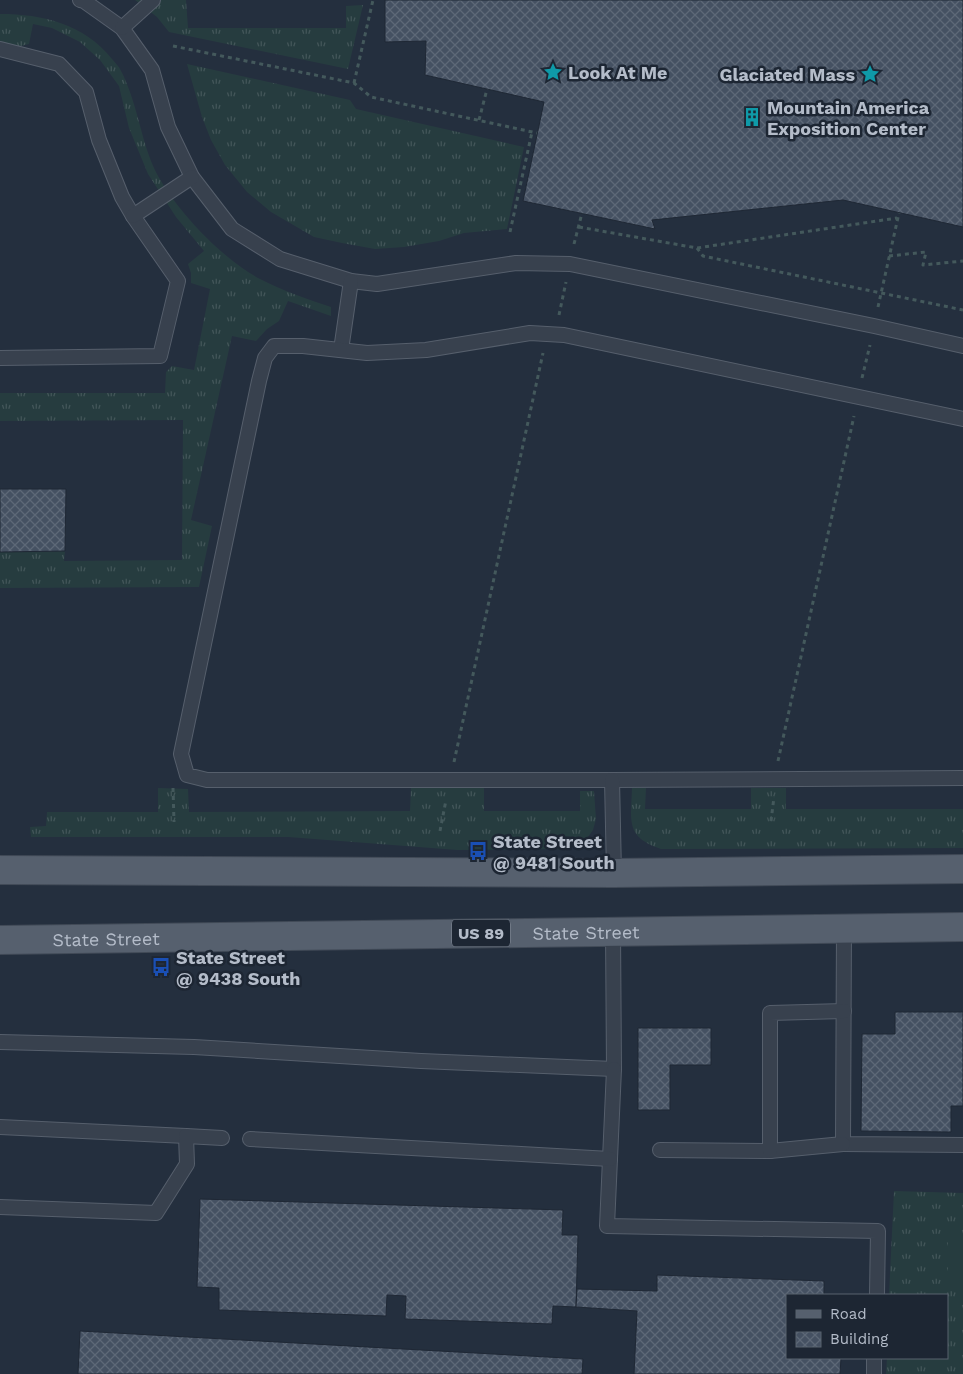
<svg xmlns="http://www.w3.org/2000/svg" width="963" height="1374" font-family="'Work Sans',sans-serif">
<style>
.grass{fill:url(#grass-tufts)}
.green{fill:#263c3f}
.building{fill:url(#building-cross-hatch);stroke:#1f2835}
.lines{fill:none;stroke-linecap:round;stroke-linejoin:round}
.lane-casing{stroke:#565f6c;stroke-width:16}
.primary-casing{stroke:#414a57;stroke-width:30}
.path{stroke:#44595c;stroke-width:3;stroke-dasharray:4 4;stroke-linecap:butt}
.lane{stroke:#38414e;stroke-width:14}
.primary{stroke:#56606e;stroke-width:28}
.labels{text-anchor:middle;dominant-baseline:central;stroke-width:5;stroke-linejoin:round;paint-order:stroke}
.shield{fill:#1d2633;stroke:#878f9c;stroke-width:1}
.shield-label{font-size:16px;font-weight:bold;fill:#b4bcc9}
.poi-label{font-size:18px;font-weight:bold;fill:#b4bcc9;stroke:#1d2633;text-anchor:start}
.street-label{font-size:18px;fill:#b4bcc9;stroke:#1d2633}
</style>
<defs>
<pattern id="grass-tufts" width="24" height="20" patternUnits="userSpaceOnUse" patternTransform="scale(1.25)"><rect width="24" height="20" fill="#263c3f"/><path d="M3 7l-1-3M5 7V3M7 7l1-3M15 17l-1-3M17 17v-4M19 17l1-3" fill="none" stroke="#435659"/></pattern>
<pattern id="building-cross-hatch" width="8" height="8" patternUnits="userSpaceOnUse" patternTransform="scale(1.25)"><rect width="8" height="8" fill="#455162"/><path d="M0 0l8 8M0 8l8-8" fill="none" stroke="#5d6877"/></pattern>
</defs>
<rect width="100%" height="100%" fill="#242f3e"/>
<g class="grass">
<polygon points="135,0 186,0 188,28 346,28 346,6 363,5 348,69 169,32 157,17"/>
<path d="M 0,14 C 43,14 84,24 112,59 C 115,63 119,66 121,71 C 125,78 128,87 131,95 C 141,124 145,155 161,181 C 182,216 224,260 260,279 C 283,291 307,299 331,307 L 331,316 L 288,301 L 279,321 L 267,329 L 256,341 L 232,336 L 191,520 L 212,526 L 199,587 L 0,588 L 0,552 L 65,551 L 64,561 L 182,560 L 183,420 L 0,421 L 0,393 L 165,393 L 166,372 L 172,366 L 194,370 L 210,289 L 191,283 L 191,273 L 188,264 L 204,251 L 176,217 L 148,174 L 129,128 L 119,86 L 100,60 L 80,42 L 52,28 L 33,24 L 29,44 L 0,51 Z"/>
<polygon points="187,64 350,100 356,109 524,147 507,229 464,233 439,241 404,247 375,249 342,243 314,237 271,212 247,192 225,165 211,140 202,117"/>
<polygon points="158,788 188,789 189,812 410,811 411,788 484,788 484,811 580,811 580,791 594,791 596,819 593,830 585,841 566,849 458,850 288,837 31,837 30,827 46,826 47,812 158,812"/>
<path d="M 632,788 L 646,788 L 645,809 L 751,809 L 751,788 L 786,788 L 786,809 L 963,809 L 963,848 L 661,849 C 625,837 631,821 632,788 Z"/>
<polygon points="894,1191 963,1193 963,1240 948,1241 949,1285 963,1285 963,1374 886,1374 887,1358 947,1358 947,1295 889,1295"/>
</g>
<rect class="green" x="948" y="1240" width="15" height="45"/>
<g class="building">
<polygon points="385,0 963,0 963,227 843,200 652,220 655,229 523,201 544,102 425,75 426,41 385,42"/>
<polygon points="0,489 66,489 65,551 0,552"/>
<polygon points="895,1012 963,1012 963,1106 951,1106 951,1132 861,1131 862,1034 895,1034"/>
<polygon points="638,1028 711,1028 711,1065 670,1065 670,1110 638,1110"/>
<polygon points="200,1199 563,1210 562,1235 578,1235 576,1307 553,1306 552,1324 405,1319 406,1296 387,1295 386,1316 219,1310 219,1288 197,1287"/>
<polygon points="657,1275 824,1281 824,1295 787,1295 787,1358 841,1358 840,1374 634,1374 637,1311 576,1307 577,1289 657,1291"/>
<polygon points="80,1331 583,1359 582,1374 78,1374"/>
</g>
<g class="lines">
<g class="lane-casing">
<g id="lane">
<polyline points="80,0 84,1 122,28 152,70 168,127 192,177 232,229 280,259 351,281 377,284 516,263 570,264 874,326 963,346"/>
<polyline points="122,28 153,0"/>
<polyline points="0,49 59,64 86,92 99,140 122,197 133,216 178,281 160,356 0,358"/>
<polyline points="133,216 192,177"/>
<polyline points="341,350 351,281"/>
<polyline points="963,419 564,335 530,333 426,350 367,353 303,346 274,346 265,358 259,381 181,754 187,775 207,780 612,780 963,778"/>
<polyline points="612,780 614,873"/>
<polyline points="844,928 843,1144 963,1145"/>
<polyline points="0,1042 194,1047 421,1061 614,1069 613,931"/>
<polyline points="614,1069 607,1226 878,1231 877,1295"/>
<polyline points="0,1127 186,1136"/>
<polyline points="250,1139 610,1159"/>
<polyline points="660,1150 770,1151 843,1144"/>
<polyline points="770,1151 770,1013 844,1011"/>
<polyline points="0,1207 156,1213 187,1164 186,1136 222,1138"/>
<polyline points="874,1374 874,1358"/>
</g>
</g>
<g class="primary-casing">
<g id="primary">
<polyline points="0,870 614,873 963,869"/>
<path id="s1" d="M 0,940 L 963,927"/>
</g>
</g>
<g class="path">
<polyline points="173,46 354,83 371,97 537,133"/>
<polyline points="354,83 373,0"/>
<polyline points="479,120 487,89"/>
<polyline points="579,227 697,248 897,218"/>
<polyline points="510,232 532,132"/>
<polyline points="574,244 582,213"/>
<polyline points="697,248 703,256 963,310"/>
<polyline points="889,256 926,252 923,265 963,261"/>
<polyline points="878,307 899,213"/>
<polyline points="559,315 566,282"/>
<polyline points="862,378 870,345"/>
<polyline points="778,761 854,416"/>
<polyline points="454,762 543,353"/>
<polyline points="173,788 174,822"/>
<polyline points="771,821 774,797"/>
<polyline points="440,831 446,800"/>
</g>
<use href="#lane" class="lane"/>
<use href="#primary" class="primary"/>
</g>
<defs>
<g id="sight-bare" transform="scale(1.5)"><path d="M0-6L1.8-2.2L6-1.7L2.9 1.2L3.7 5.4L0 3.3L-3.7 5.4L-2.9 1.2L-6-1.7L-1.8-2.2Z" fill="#0f9aa8" stroke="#1d2633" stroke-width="2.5" paint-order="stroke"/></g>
<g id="building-bare" transform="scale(1.5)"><path d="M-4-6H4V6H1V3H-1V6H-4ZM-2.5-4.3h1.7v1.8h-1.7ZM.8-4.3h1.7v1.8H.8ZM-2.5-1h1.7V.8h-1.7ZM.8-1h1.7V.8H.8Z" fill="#0f9aa8" stroke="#1d2633" stroke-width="2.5" paint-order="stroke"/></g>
<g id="bus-bare" transform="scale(1.5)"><path d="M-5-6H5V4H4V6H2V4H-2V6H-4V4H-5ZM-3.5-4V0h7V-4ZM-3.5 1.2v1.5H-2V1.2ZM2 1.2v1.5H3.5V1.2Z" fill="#1a4fb4" stroke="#1d2633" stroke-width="2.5" paint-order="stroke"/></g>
</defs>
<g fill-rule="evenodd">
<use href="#sight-bare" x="553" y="72"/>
<use href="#sight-bare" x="870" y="74"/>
<use href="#building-bare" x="752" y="117"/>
<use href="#bus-bare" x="478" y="851"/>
<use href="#bus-bare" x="161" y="967"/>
</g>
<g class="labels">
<rect class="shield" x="452" y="919.5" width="58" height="27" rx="4"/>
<g class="shield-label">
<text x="481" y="933">US 89</text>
</g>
<g class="poi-label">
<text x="568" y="72">Look At Me</text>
<text x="855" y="74" text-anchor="end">Glaciated Mass</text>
<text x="767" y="107">Mountain America<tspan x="767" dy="21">Exposition Center</tspan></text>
<text x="493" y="841">State Street<tspan x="493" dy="21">@ 9481 South</tspan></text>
<text x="176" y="957">State Street<tspan x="176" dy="21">@ 9438 South</tspan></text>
</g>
<g class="street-label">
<text stroke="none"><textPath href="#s1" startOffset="586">State Street</textPath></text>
<text stroke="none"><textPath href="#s1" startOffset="106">State Street</textPath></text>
</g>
</g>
<rect x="786" y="1294" width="162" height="65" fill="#1d2633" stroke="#59626f"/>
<rect x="796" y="1310" width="25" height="8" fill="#56606e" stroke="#59626f"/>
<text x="830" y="1319" font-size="15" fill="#b4bcc9">Road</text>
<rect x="796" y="1332" width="25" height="15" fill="url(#building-cross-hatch)" stroke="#59626f"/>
<text x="830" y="1344" font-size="15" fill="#b4bcc9">Building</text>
</svg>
